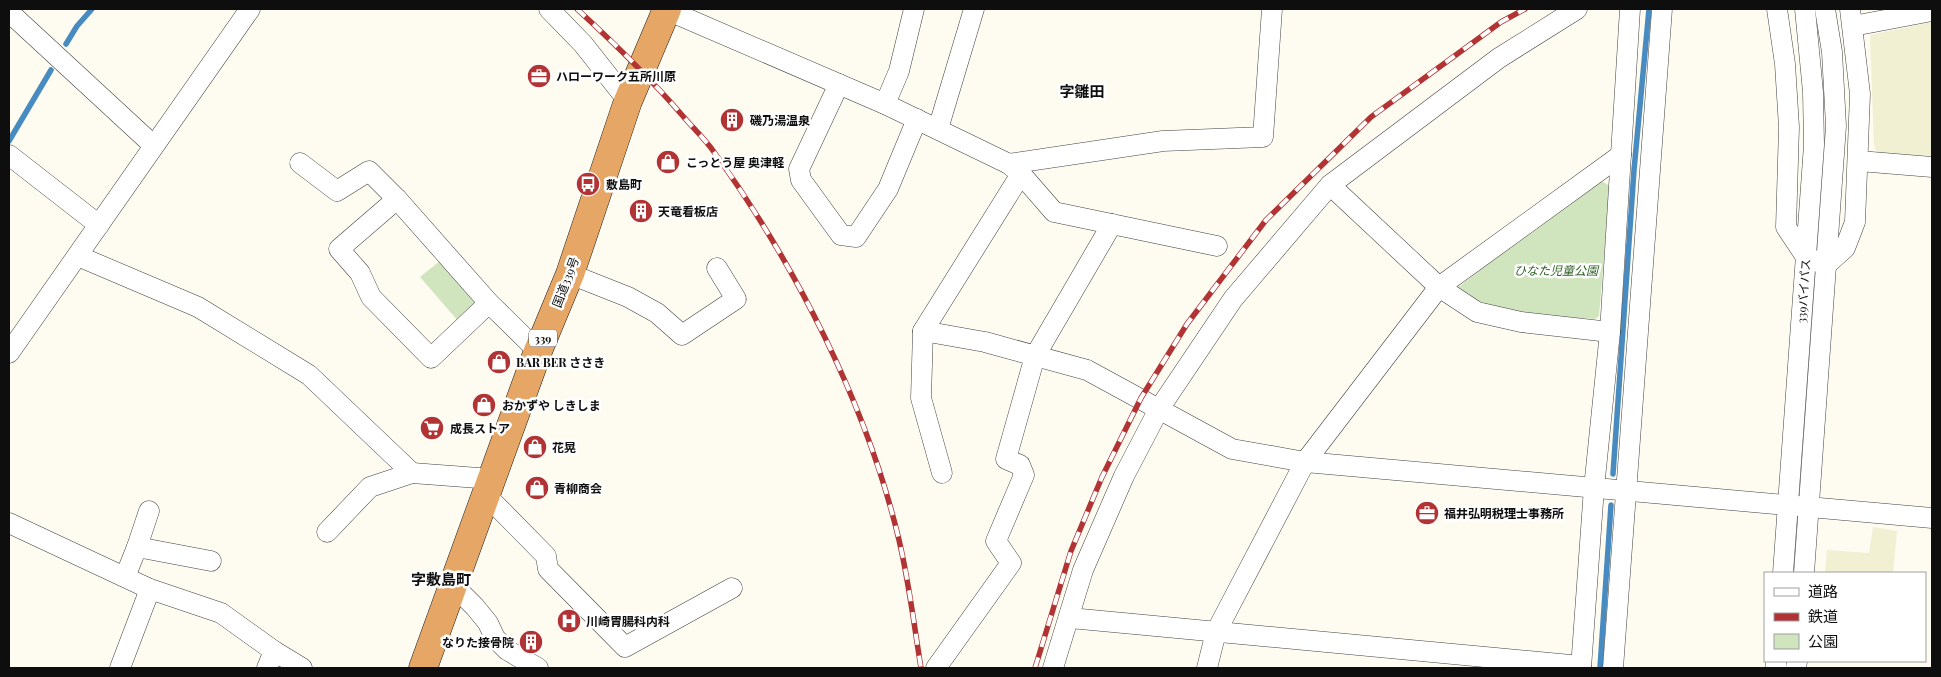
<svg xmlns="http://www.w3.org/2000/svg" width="1941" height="677" font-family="'Playfair Display','Noto Sans JP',serif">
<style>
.farmland{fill:#f1f0d2}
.green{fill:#d0e5bd}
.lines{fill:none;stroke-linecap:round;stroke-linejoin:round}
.stream{stroke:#478bc0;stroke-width:5.5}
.minor-casing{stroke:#414141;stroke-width:21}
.highway-casing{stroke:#1f1f1f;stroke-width:29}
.minor{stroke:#fff;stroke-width:20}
.highway{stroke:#e6a665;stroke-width:28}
.rail-casing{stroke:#b13334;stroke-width:5.5}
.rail{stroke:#fff;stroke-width:4;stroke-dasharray:11;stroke-linecap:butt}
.labels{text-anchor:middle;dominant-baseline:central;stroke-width:5;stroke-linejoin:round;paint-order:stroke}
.shield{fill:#fff;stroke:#565656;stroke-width:1}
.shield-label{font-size:11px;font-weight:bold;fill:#0e0e0e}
.poi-label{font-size:12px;font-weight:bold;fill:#0e0e0e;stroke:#fff;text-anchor:start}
.park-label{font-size:12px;font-style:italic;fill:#2e6024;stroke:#fff}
.street-label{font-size:12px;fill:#0e0e0e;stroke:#fff}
.quarter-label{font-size:15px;font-weight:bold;fill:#0e0e0e;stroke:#fff}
</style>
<rect width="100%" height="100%" fill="#fefbf0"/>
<g class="farmland">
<polygon points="1932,22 1932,156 1877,153 1874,145 1870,35"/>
<polygon points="1873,527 1897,531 1893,573 1825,573 1827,550 1869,553"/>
</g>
<g class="green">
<path d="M 1598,179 L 1610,186 L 1599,316 L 1595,319 C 1540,316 1505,318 1456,289 Z"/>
<polygon points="440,261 474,299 474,307 459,322 420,277"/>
</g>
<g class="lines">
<g class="stream">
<polyline points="66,44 77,26 92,9"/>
<polyline points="9,141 51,70"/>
<polyline points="1613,474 1634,170 1649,9"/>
<polyline points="1600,668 1611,505"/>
</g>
<g class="minor-casing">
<g id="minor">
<polyline points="549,9 583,44 628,101"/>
<polyline points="1777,9 1785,64 1789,127 1786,227 1806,257 1826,265 1845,248 1855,222 1860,94 1850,9"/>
<polyline points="667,10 885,104 1009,164 1021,174 923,331 985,342 1087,370 1232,449 1305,462 1932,518"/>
<polyline points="9,12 153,145"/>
<polyline points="1853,26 1932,11"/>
<polyline points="839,84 799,169 801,180 841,235 856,237 888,189 917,119"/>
<polyline points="885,104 899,71 914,9"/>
<polyline points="938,129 974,9"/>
<polyline points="9,155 99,225"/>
<polyline points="1859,161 1932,167"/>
<polyline points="300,163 337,191 369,171 397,199"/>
<polyline points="1009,164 1163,141 1263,137 1272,9"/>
<polyline points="1021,174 1054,212 1217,246"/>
<polyline points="1330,185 1439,287 1477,312 1521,322 1610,332"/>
<polyline points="78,256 198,307 309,375 412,473"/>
<polyline points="570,274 628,297 657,313 682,335 736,299 717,268"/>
<polyline points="489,303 431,358 371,297 360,273 339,249 397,199 489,303 538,351"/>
<polyline points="923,331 921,398 942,473"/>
<polyline points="9,353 250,9"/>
<polyline points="486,495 546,556 548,569 625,647 732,588"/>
<polyline points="9,523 150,589 221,613 274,651 267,668"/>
<polyline points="327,532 370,487 412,473 492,479"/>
<polyline points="137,547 149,511"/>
<polyline points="1783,573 1814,145 1813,92 1805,9"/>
<polyline points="1804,573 1836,126 1832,52 1825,9"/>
<polyline points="125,577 137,547 211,561"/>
<polyline points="454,586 475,607 488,623 495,638 507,650 538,668"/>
<polyline points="1070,618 1581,666"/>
<polyline points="274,651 302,668"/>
<polyline points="120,668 150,589"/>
<polyline points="936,668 1011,563 996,541 1024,475 1020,465 1006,459 1035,356 1112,224"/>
<polyline points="1053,668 1083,570 1124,476 1159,409 1233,299 1330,185 1499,58 1577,9"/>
<polyline points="1207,668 1216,632 1305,462 1439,287 1621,155"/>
<polyline points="1581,668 1594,488 1610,332 1630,9"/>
<polyline points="1613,668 1662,9"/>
<polyline points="1776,668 1776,661"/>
<polyline points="1796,668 1797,661"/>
</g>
</g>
<g class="highway-casing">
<polyline id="highway" points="423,668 538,351 570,274 628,101 667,9"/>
</g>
<use href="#minor" class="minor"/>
<use href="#highway" class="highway"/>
<g class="rail-casing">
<g id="rail">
<path d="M 577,9 C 614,43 649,77 682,115 C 692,127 705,139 714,152 C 795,264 867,405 899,540 C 909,582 914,625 921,668"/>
<polyline points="1035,668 1071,551 1102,477 1141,398 1187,324 1266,220 1371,117 1501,22 1525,9"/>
</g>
</g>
<use href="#rail" class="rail"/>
</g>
<defs>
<g id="office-disc" transform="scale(1.25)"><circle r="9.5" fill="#b13334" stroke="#fff"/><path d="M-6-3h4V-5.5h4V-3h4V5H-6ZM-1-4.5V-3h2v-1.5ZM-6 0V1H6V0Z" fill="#fff"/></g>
<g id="building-disc" transform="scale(1.25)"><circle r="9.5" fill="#b13334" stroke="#fff"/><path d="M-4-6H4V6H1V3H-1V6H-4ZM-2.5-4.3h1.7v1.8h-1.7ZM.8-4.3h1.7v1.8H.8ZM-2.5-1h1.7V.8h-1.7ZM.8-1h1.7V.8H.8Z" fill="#fff"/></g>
<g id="shop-disc" transform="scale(1.25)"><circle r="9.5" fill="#b13334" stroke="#fff"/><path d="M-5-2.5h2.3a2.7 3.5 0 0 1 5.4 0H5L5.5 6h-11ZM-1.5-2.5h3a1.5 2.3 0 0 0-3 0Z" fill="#fff"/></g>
<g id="bus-disc" transform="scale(1.25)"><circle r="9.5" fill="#b13334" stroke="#fff"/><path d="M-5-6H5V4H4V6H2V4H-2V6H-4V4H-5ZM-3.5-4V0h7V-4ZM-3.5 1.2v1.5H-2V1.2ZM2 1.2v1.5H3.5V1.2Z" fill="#fff"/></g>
<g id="supermarket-disc" transform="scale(1.25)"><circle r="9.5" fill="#b13334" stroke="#fff"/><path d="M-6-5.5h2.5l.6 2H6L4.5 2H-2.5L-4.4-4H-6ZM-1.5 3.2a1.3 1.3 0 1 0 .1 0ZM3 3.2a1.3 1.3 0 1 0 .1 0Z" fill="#fff"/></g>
<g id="hospital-disc" transform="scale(1.25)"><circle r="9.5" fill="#b13334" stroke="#fff"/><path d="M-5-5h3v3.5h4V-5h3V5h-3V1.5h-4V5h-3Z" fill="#fff"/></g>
</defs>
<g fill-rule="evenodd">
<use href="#office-disc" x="539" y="76"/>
<use href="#building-disc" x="732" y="120"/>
<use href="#shop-disc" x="668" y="162"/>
<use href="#bus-disc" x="588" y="184"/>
<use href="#building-disc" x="641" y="211"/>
<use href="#shop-disc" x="499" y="362"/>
<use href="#shop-disc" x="484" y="405"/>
<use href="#supermarket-disc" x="432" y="428"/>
<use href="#shop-disc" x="535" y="447"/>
<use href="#shop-disc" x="537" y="488"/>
<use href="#office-disc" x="1427" y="513"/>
<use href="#hospital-disc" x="569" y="621"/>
<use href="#building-disc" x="531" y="642"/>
</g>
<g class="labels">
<rect class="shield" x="529" y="329.5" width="28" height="17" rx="4"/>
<g class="shield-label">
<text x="543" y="338">339</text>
</g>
<g class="poi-label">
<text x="556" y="76">ハローワーク五所川原</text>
<text x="750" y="120">磯乃湯温泉</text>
<text x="686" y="162">こっとう屋 奥津軽</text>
<text x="606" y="184">敷島町</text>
<text x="658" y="211">天竜看板店</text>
<text x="516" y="362">BAR BER ささき</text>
<text x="502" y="405">おかずや しきしま</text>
<text x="450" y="428">成長ストア</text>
<text x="552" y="447">花晃</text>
<text x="554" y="488">青柳商会</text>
<text x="1444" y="513">福井弘明税理士事務所</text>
<text x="586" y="621">川崎胃腸科内科</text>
<text x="514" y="642" text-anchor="end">なりた接骨院</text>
</g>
<g class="park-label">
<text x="1556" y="270">ひなた児童公園</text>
</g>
<g class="street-label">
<text transform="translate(565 282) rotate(-69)">国道339号</text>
<text transform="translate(1803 291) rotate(-86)">339バイパス</text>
</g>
<g class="quarter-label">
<text x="1082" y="91">字雛田</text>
<text x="441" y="579">字敷島町</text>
</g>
</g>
<rect width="1941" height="677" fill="none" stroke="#0e0e0e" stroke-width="20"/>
<rect x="1764" y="572" width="162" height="90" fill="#ffffff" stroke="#9f9f9f"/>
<rect x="1774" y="588" width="25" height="8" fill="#ffffff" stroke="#9f9f9f"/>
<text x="1808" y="597" font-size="15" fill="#0e0e0e">道路</text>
<rect x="1774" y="613" width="25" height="8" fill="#b13334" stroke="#9f9f9f"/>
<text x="1808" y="622" font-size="15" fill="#0e0e0e">鉄道</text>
<rect x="1774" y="634" width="25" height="15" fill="#d0e5bd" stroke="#9f9f9f"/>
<text x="1808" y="647" font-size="15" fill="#0e0e0e">公園</text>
</svg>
